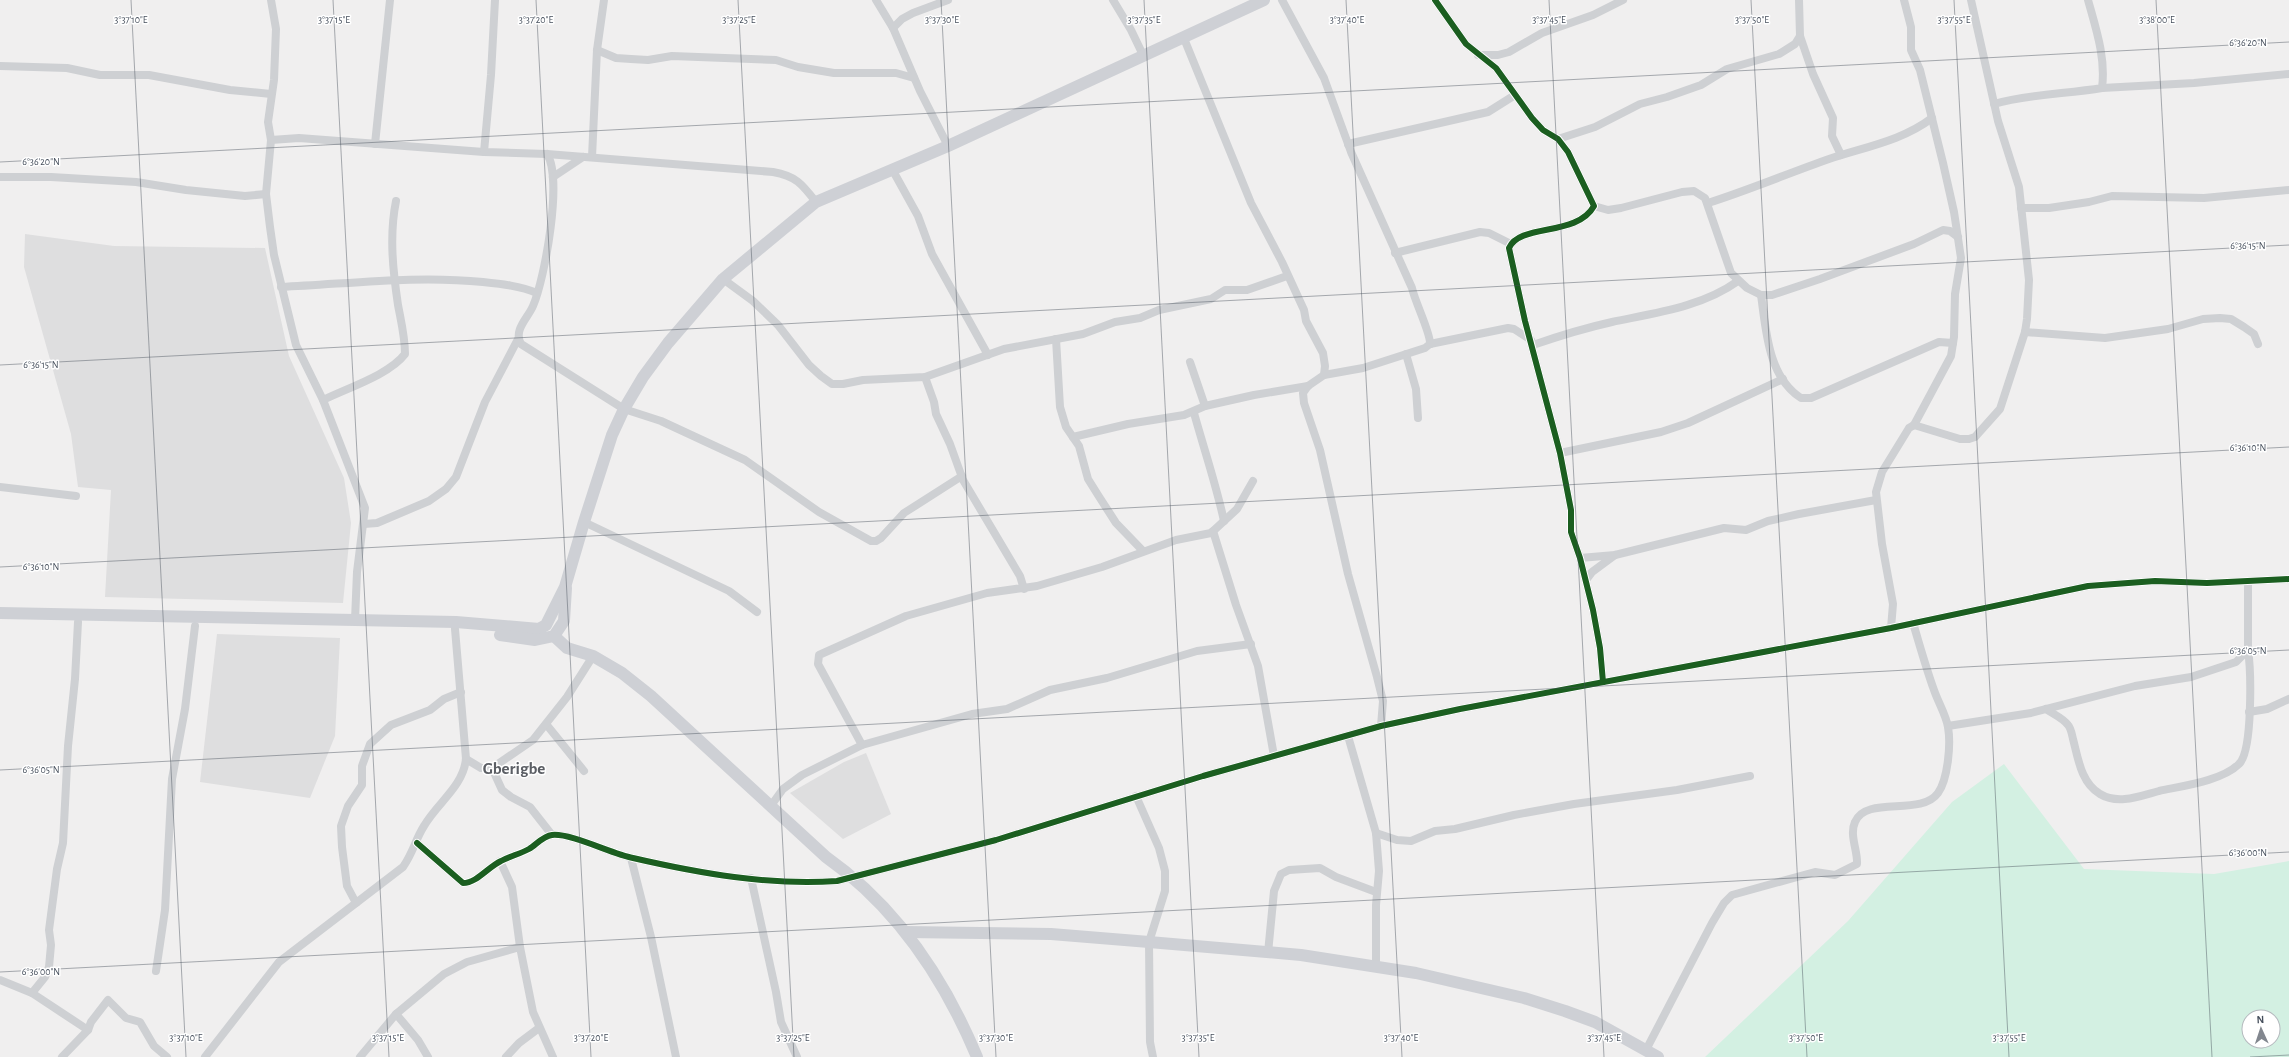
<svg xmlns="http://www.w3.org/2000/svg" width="2289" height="1057" font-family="'Alegreya Sans',sans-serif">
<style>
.education{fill:#dededf}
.green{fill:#d3f0e2;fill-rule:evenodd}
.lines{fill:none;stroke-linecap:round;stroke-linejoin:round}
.street{stroke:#ced0d3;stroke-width:8}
.secondary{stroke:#ced0d5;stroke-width:12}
.cycleway-casing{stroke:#fff;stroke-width:8}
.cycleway{stroke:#1b5e20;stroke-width:6}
.ticks{fill:none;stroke:#464f5c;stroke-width:1;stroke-opacity:0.45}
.labels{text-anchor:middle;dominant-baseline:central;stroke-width:3;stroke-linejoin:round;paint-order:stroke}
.quarter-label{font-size:17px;font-weight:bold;fill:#5b5e64;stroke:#fff}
.ticks-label{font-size:10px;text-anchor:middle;fill:#464f5c;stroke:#fff;stroke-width:3;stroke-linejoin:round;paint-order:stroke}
</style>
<rect width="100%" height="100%" fill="#f0efef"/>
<g class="education">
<polygon points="25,234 114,246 265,248 289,356 344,478 351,523 343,603 105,597 111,490 78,487 71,434 24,267"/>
<polygon points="217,634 340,638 335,736 310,798 200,782"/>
<polygon points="866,753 891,814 843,839 790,793 844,762"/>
</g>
<path class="green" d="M 2004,764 L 2084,869 L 2214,874 L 2289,861 L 2289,1057 L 1705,1057 L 1848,921 L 1952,802 ZM 2249,1017 L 2273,1017 L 2273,1041 L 2249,1041 Z"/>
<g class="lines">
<g class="street">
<polyline points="271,0 276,29 274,80 268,122 271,140 266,194 270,227 274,255 296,345 323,400 365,508 357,572 355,620"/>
<polyline points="876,0 893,28 920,91 948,146"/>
<polyline points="1113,0 1131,30 1143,55"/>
<path d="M 1282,0 L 1324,78 L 1351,152 L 1412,288 C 1415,302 1431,334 1430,344"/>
<path d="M 1435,0 L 1466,44 L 1496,68 L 1532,118 L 1543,130 L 1558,139 L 1568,152 L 1594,206 C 1577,237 1520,223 1509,248 L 1525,321 L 1560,453 L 1571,510 L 1571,532 L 1580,558 L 1593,610 L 1600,648 L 1603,682"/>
<polyline points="1904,0 1911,27 1911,50 1920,70 1943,163 1954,212 1961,258 1955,294 1954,337 1951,356 1914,425"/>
<polyline points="893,28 902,19 913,13 948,0"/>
<polyline points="1183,36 1251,203 1282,262 1304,310 1306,321 1323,353 1325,366 1324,375 1308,386 1303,393 1304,403 1320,450 1348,574 1377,677 1383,701 1381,726"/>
<polyline points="1800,36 1813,74 1833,118 1832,136 1841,155"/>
<polyline points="597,50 616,58 631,59 648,60 672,56 776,60 798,67 834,73 896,73 914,78"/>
<polyline points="1478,55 1498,55 1509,52 1542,33 1593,15 1623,0"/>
<polyline points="0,66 67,68 100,75 149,75 230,90 271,94"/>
<polyline points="2102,88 2194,83 2289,74"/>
<path d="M 1994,104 C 2029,94 2066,94 2102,88 C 2106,58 2096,29 2088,0"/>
<polyline points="1558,139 1595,127 1640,104 1667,97 1701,85 1727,69 1779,54 1795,44 1800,36 1799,0"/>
<path d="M 271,140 L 299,138 L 484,152 L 547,154 L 773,172 C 796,176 802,184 816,202"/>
<polyline points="375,144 390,0"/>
<polyline points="1348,144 1488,112 1515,95"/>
<polyline points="484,152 491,75 495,0"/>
<path d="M 547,154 C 563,178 545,278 533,306 C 528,318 513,330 521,344 L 624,409 L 661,421 L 745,460 L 819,512 L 871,541 L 876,541 L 881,538 L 904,513 L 962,476"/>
<polyline points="592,157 597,50 604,0"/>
<polyline points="892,169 918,216 932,254 988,355"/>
<polyline points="0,177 51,177 136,182 186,190 245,196 266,194"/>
<polyline points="553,177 583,157"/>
<path d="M 1708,203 C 1749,190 1789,173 1829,159 C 1864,147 1902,141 1932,118"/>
<polyline points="1594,206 1608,210 1621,208 1682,192 1694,191 1705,198 1731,273 1747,288 1761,295 1772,295 1820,279 1914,244 1943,230 1950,231 1958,237"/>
<polyline points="2021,208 2049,208 2089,202 2112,196 2204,198 2289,190"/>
<polyline points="1395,253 1480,232 1489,233 1511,244"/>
<polyline points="723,279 753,301 778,325 809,365 821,376 832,384 843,384 863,380 925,377 1004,349 1083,334 1115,322 1140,318 1159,310 1211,299 1225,290 1247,290 1287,276"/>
<path d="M 281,287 C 349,284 415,275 483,282 C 502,284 520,286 537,293"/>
<path d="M 1761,295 C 1766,330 1768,377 1801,398 L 1811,398 L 1939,342 L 1953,343"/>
<polyline points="2025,332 2105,338 2168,329 2203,319 2220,318 2231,319 2244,327 2254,334 2258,344"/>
<polyline points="1056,339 1060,407 1066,427 1079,446 1088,479 1098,495 1116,523 1143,551"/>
<path d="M 1533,345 C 1559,336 1585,328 1612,322 C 1655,313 1702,307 1738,281"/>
<polyline points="1406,354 1416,389 1418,418"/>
<polyline points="1190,362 1205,406"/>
<polyline points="1324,375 1363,368 1425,348 1430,344 1508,328 1514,329 1531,340"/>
<polyline points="925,377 934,402 936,414 950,444 963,480 1020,576 1024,589"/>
<path d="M 323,400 C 347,388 389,375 405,354 C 405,337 401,321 398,305 C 393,271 389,236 396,201"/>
<path d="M 1194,413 C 1204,449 1216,484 1224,521"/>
<polyline points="1073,437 1128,424 1184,415 1205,406 1254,395 1308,386"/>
<polyline points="1560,453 1661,432 1688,423 1783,379"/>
<polyline points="0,487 76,496"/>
<polyline points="584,522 729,591 757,612"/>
<polyline points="364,524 377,523 429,501 446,489 456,477 485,402 518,339"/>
<polyline points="1213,531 1236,605 1258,666 1274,756"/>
<polyline points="1580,558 1615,555 1724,528 1746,530 1768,521 1799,514 1876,500"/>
<polyline points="1586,580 1592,572 1615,555"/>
<polyline points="1891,628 1893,604 1882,544 1876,492 1882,472 1909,428 1914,425 1960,439 1969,439 1975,437 2000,409 2025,332 2027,319 2029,280 2019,187 1998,121 1971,0"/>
<path d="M 2046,709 C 2053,714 2063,718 2068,725 C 2071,728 2072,735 2073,739 C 2078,758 2081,783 2100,794 C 2118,805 2140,796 2159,791 C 2182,786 2222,781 2239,764 C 2253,751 2251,670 2248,650"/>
<polyline points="2249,712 2267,709 2289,699"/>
<polyline points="546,724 584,771"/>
<polyline points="1948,726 2031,713 2135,686 2191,677 2236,662 2248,650 2248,581"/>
<polyline points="1348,736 1376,833 1379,871 1376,905 1376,967"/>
<polyline points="862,745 818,664 819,655 906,616 987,593 1037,586 1102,567 1176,540 1211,533 1237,509 1253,481"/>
<polyline points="466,759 481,768 492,768 533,740 567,697 593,656"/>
<polyline points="492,768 502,790 511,797 530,807 552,835"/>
<polyline points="1136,796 1159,848 1165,871 1165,891 1149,942 1150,1042 1153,1057"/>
<polyline points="770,807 783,789 802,775 862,745 972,714 1007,709 1050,690 1107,678 1197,651 1251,644"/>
<polyline points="1376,833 1397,840 1411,841 1435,831 1455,829 1514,815 1574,804 1677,790 1750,776"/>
<path d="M 417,843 L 463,883 C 477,883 488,867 501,861 C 510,856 520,854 529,849 C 536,845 543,836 552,835 C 571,833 612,854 633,858 C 698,873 770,886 837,881 L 996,840 L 1203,776 L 1381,726 L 1460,709 L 1891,628 L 2088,586 L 2155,581 L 2207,583 L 2289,579"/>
<polyline points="631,858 651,937 676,1057"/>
<polyline points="500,861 512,887 520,947 533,1012 553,1057"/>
<polyline points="751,878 776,992 781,1022 797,1057"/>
<polyline points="356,903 347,886 342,847 341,826 348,806 362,785 362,766 370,744 391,725 430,710 444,699 461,692"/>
<polyline points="1268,953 1274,891 1281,874 1289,870 1320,868 1336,877 1376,892"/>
<polyline points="156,971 165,910 172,779 185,709 195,626"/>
<polyline points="0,980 32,993 88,1030 91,1022 108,1000 126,1018 140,1022 154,1046 167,1057"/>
<polyline points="32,993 45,977 49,967 51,945 49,930 57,869 63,843 68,746 75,679 78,622"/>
<polyline points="396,1014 418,1040 428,1057"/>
<path d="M 1646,1050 L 1712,923 L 1724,903 L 1732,895 L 1815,872 L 1835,875 L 1857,864 C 1858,851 1849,835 1855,822 C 1866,795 1921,817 1938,793 C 1948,779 1951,744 1948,727 C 1946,715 1938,702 1934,690 C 1926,668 1920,646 1913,623"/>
<polyline points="62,1057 88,1030"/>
<path d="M 205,1057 L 279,962 L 403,867 C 414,851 415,840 424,826 C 437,803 463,787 466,759 L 455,629"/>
<polyline points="360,1057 396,1014 444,974 467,962 520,947"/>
<polyline points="506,1057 519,1043 539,1028"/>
</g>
<g class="secondary">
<polyline points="0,613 456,622 539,629 546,625 565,587 584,522 612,435 624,409 643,377 668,343 723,279 816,202 948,146 1264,0"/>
<polyline points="500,635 535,640 554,636 564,621 566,588"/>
<path d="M 554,636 L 567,648 L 593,656 L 622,673 L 651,696 L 826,857 C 897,907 944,978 977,1057"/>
<polyline points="906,932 1051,934 1149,942 1301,955 1416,973 1524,998 1565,1011 1595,1022 1658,1057"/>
</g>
<g class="cycleway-casing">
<g id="cycleway">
<path d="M 1435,0 L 1466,44 L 1496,68 L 1532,118 L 1543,130 L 1558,139 L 1568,152 L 1594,206 C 1577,237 1520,223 1509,248 L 1525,321 L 1560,453 L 1571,510 L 1571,532 L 1580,558 L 1593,610 L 1600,648 L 1603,682"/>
<path d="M 417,843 L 463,883 C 477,883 488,867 501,861 C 510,856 520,854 529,849 C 536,845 543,836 552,835 C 571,833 612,854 633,858 C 698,873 770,886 837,881 L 996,840 L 1203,776 L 1381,726 L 1460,709 L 1891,628 L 2088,586 L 2155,581 L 2207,583 L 2289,579"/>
</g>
</g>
<use href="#cycleway" class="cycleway"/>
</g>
<path class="ticks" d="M 131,0 L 186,1057M 333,0 L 389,1057M 536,0 L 591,1057M 738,0 L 794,1057M 941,0 L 996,1057M 1144,0 L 1199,1057M 1346,0 L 1402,1057M 1549,0 L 1604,1057M 1751,0 L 1807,1057M 1954,0 L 2009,1057M 2156,0 L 2212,1057M 0,162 L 2289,42M 0,365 L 2289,245M 0,567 L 2289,447M 0,770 L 2289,650M 0,972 L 2289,852M 2250,1057 L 2289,1055"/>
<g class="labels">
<g class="quarter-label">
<text x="514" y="768">Gberigbe</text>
</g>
</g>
<g class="ticks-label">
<text x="131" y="23">3°37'10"E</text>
<text x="334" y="23">3°37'15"E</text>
<text x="536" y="23">3°37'20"E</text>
<text x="739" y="23">3°37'25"E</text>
<text x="942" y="23">3°37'30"E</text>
<text x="1144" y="23">3°37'35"E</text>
<text x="1347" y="23">3°37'40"E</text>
<text x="1549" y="23">3°37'45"E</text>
<text x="1752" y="23">3°37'50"E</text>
<text x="1954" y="23">3°37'55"E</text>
<text x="2157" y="23">3°38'00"E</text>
<text x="2248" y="46">6°36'20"N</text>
<text x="41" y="165">6°36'20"N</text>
<text x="2248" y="249">6°36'15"N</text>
<text x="41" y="368">6°36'15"N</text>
<text x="2248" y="451">6°36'10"N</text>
<text x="41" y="570">6°36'10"N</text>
<text x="2248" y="654">6°36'05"N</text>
<text x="41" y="773">6°36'05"N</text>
<text x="2248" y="856">6°36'00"N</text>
<text x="41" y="975">6°36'00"N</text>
<text x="186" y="1041">3°37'10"E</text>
<text x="388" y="1041">3°37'15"E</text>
<text x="591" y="1041">3°37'20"E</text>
<text x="793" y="1041">3°37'25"E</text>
<text x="996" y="1041">3°37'30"E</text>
<text x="1198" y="1041">3°37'35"E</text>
<text x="1401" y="1041">3°37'40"E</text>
<text x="1604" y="1041">3°37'45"E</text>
<text x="1806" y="1041">3°37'50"E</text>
<text x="2009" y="1041">3°37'55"E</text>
</g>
<g transform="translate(2261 1029) rotate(357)"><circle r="19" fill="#ffffff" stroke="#b5b9be"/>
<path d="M0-3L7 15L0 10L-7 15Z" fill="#82878f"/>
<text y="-6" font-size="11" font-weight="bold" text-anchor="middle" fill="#464f5c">N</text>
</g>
</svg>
